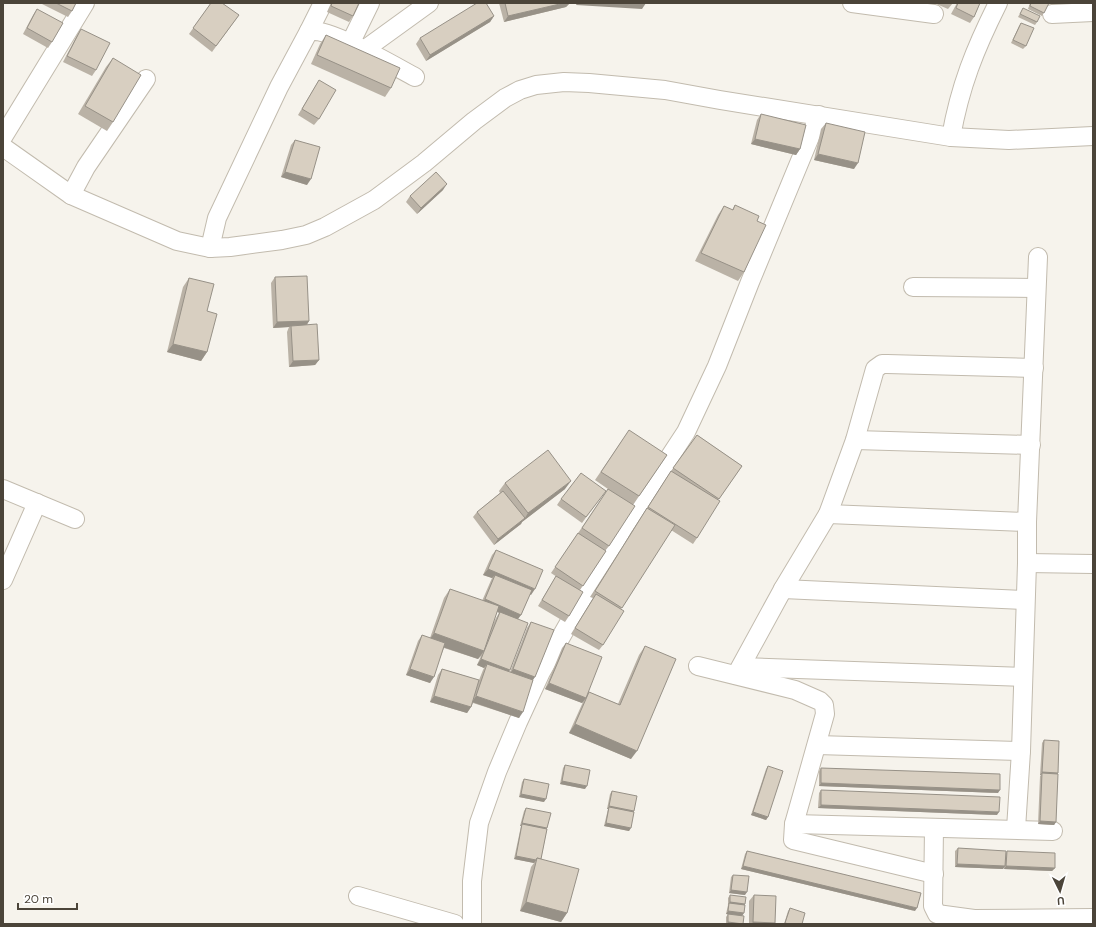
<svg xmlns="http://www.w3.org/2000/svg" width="1096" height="927" font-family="'DM Sans',sans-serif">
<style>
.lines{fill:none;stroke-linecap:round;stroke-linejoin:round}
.minor-casing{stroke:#c2bbae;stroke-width:20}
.minor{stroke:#fff;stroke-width:18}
.wall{fill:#bab2a6;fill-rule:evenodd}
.shaded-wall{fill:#979187}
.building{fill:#d8cfc1;stroke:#979187}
</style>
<rect width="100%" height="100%" fill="#f6f3ec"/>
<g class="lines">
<g class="minor-casing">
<g id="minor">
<polyline points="852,3 934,14"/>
<polyline points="1052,14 1093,12"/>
<polyline points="309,31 323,3"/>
<polyline points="350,44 370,3"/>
<polyline points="364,50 429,3"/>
<polyline points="3,137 85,3"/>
<path d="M 951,137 C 960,86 975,49 998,3"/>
<polyline points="3,147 71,195 177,241 210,248 230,247 282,240 306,235 325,227 374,200 424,163 474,121 505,98 520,90 536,85 564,82 589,83 665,90 720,100 951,137 1009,140 1093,136"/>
<polyline points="71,195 86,167 146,79"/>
<path d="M 210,248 L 217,218 L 279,87 L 309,31 C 328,27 396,67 415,77"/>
<polyline points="913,287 1036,288"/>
<polyline points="855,440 1031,445"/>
<polyline points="3,489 75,519"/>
<polyline points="828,514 1027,522"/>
<polyline points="1027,563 1093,564"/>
<polyline points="3,580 37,503"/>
<polyline points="783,589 1025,600"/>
<polyline points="698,666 795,690 820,701 824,705 825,714 794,824 793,840 934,874"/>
<polyline points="741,667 1022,677"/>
<polyline points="736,675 783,589 828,514 855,440 875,369 882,364 887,364 1034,368"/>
<polyline points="817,745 1021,751"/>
<polyline points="794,824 1053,831"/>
<polyline points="934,828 933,906 937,914 974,919 1093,918"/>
<polyline points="1016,829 1021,751 1027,563 1027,522 1038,257"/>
<polyline points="358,896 455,924"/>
<polyline points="472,924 472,881 479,823 497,772 518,722 541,672 623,528 686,432 717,366 750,282 819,115"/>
</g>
</g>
<use href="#minor" class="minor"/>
</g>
<g class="wall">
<polygon points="40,3 76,3 72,11 68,17"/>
<polygon points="211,3 239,15 212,52 189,34"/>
<polygon points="331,3 359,3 353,16 349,22 327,12"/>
<polygon points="499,3 570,3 566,7 504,22"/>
<polygon points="934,3 953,3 948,9"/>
<polygon points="957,3 980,3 974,17 970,23 951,14"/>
<polygon points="1030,3 1049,3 1042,16 1028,9"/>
<polygon points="1023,8 1037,22 1035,25 1018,17"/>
<polygon points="37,9 52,42 48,48 23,34 33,15"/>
<polygon points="494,16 490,22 426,61 416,44 420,38"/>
<polygon points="1021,23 1026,46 1023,49 1011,43 1019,26"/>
<polygon points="81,29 96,70 92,76 63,62 77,35"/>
<polygon points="326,35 391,88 385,97 311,64 320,44"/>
<polygon points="113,58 113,122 107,131 78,114 106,67"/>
<polygon points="319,80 319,119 314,125 298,115"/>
<polygon points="761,114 800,149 796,155 751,144 757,120"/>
<polygon points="826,123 854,169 814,160 821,129"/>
<polygon points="295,140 307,185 281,177 291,145"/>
<polygon points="443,190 417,214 406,202 410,196"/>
<polygon points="735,205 757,221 744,272 738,281 695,261 718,215 724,206 732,210"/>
<polygon points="275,277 309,321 307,325 319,360 315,365 289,367 287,332 289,327 273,328 271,283"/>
<polygon points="189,278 207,311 207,352 201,361 167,352 183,287"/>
<polygon points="697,435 742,466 718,500 697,538 693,544 671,530 621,609 603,645 599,650 571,634 593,598 590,597 667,477"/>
<polygon points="623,439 667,455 633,505 609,546 605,551 606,551 580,590 569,616 565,622 538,606 556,576 557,577 551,573 608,489 595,480"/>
<polygon points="505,483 565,489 522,522 521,524 494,545 473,517 477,512 500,493 499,491"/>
<polygon points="601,497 582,523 557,505 561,499"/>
<path d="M 496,550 L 531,595 L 530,594 L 521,615 L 518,619 L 509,671 L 510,672 L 527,628 L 531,622 L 533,680 L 519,718 L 473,703 L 471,707 L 467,713 L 430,702 L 438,675 L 442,669 L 479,680 L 483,670 L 484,668 L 477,665 L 481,656 L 478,659 L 444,648 L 430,683 L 406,675 L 418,641 L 422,635 L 430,638 L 444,598 L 450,589 L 482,601 L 492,578 L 483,575 L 492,555 ZM 497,612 L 499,613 L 496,618 L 493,624 Z"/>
<polygon points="566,643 586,697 589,692 618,704 639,655 645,646 631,759 569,733 583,702 582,703 545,689 562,648"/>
<polygon points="1044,740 1057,774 1056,822 1054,825 1038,824 1040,776 1041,775 1040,775 1042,743"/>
<polygon points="565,765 585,789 560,784 563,768"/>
<polygon points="768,766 768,817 766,820 751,815 766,769"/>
<polygon points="821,768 998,793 819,786 819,771"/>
<polygon points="524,779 544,802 519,797 522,782"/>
<polygon points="821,790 997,815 818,808 819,793"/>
<polygon points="612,791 634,811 629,831 604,826 608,809 607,809 610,794"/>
<polygon points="526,808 547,829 541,859 567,913 561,922 520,911 531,867 534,863 514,859 521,826 520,826 524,811"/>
<polygon points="958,848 1006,853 1007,851 1055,868 1052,871 1004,869 1004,867 1003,869 955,867 955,851"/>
<polygon points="747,851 915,911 741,869 745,854"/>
<polygon points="733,875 745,895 729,893 731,877"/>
<polygon points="730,895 745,904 742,916 743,924 726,924 726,917 728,914 726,914 728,905 728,898"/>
<polygon points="754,895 775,923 774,924 749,924 749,901"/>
<polygon points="790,908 802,924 784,924 788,911"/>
</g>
<g class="shaded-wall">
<polygon points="564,3 570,3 566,7 504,22 508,16"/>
<polygon points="577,3 646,3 642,9 576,5"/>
<polygon points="494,16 490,22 426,61 430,55"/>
<polygon points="755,139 800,149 796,155 751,144"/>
<polygon points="818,154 858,163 854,169 814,160"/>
<polygon points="285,172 311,179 307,185 281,177"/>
<polygon points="447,184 443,190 417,214 421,208"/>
<polygon points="309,321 305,327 291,326 289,327 273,328 277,322"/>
<polygon points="173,344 207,352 201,361 167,352"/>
<polygon points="319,360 315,365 289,367 293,361"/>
<polygon points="571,481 565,489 522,522 521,524 494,545 498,539 525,518 528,513"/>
<polygon points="488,569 535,589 531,595 493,579 495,575 492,578 483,575"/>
<polygon points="485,599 521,615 517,620 481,605"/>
<polygon points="434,633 484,651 478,659 428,642"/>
<polygon points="481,659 510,670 505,676 487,664 484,668 477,665"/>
<polygon points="410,669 434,677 430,683 406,675"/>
<polygon points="513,669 535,677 531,683 509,675"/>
<polygon points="549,683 586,698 582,703 545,689"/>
<polygon points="434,696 471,707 467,713 430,702"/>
<polygon points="476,696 523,712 519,718 472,702"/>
<polygon points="575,724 637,751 631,759 569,733"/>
<polygon points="1042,772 1058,773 1056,776 1042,773 1041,775 1040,775"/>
<polygon points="562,781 587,786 585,789 560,784"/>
<polygon points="821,783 1000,790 998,793 819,786"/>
<polygon points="521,794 546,799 544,802 519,797"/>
<polygon points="821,805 999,812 997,815 818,808"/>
<polygon points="609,806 634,811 632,814 609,807 608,809 607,809"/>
<polygon points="753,812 768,817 766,820 751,815"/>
<polygon points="1040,821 1056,822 1054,825 1038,824"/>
<polygon points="522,823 547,828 545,831 522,824 521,826 520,826"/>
<polygon points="606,823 631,828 629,831 604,826"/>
<polygon points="516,856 536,860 534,863 514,859"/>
<polygon points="957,864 1005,866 1003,869 955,867"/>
<polygon points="743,866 917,908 915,911 741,869"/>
<polygon points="1006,866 1055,868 1052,871 1004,869"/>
<polygon points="731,890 747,892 745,895 729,893"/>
<polygon points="526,902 567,913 561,922 520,911"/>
<polygon points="730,902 745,904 743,907 729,903 727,905"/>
<polygon points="728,911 744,913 742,916 726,914"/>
<polygon points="728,922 743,924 726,924"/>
<polygon points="753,922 775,923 774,924 751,924"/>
</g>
<g class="building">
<polygon points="56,3 76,3 72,11"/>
<polygon points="211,3 222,3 239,15 216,46 193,28"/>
<polygon points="332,3 359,3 353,16 331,6"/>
<polygon points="477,3 486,3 494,16 430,55 420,38"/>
<polygon points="505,3 564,3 508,16"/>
<polygon points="958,3 980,3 974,17 956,8"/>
<polygon points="1031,3 1049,3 1044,13 1030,6"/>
<polygon points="1023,8 1040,16 1037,22 1020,14"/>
<polygon points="37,9 63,23 52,42 27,28"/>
<polygon points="1021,23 1034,28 1026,46 1013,40"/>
<polygon points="81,29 110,43 96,70 67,56"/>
<polygon points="326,35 400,68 391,88 317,55"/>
<polygon points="113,58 141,75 113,122 85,106"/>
<polygon points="319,80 336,90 319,119 302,109"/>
<polygon points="761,114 806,125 800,149 755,139"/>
<polygon points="826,123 865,132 858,163 818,154"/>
<polygon points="295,140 320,147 311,179 285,172"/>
<polygon points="436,172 447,184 421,208 410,196"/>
<polygon points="735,205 759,216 757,221 766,225 744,272 701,253 724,206 733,210"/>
<polygon points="307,276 309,321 277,322 275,277"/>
<polygon points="189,278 214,284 207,311 217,314 207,352 173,344"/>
<polygon points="317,324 319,360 293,361 291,326"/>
<polygon points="629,430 667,455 639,496 601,472"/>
<polygon points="697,435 742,466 719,499 673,468"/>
<polygon points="548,450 571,481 528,513 505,483"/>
<polygon points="671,471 720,501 697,538 648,507"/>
<polygon points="581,473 606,491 586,517 561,499"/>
<polygon points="608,489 635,506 609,546 582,528"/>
<polygon points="503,491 525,518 498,539 477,512"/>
<polygon points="647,508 675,525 622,608 595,591"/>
<polygon points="578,533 606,551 583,586 555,567"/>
<polygon points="496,550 543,570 535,589 488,569"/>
<polygon points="495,575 532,590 521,615 485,599"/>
<polygon points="556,576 583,592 569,616 542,600"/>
<polygon points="450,589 499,606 484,651 434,633"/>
<polygon points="596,594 624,611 603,645 575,628"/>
<polygon points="500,612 528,623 510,670 481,659"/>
<polygon points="531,622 554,630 535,677 513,669"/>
<polygon points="422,635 445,643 434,677 410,669"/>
<polygon points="566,643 602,657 586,698 549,683"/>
<polygon points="645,646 676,659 637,751 575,724 589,692 620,705"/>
<polygon points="487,664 533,680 523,712 476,696"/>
<polygon points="442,669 479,680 471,707 434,696"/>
<polygon points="1044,740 1059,741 1058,773 1042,772"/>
<polygon points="565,765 590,770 587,786 562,781"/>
<polygon points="768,766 783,771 768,817 753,812"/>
<polygon points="821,768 1000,774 1000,790 821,783"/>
<polygon points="1042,773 1058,774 1056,822 1040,821"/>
<polygon points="524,779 549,784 546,799 521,794"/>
<polygon points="821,790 1000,797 999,812 821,805"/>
<polygon points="612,791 637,796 634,811 609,806"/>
<polygon points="609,807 634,812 631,828 606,823"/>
<polygon points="526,808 551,813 547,828 522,823"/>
<polygon points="522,824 547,829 541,859 537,858 536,860 516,856"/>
<polygon points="958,848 1006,851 1005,866 957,864"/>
<polygon points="747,851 921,893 917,908 743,866"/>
<polygon points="1007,851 1055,853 1055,868 1006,866"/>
<polygon points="537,858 579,869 567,913 526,902"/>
<polygon points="733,875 749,876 747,892 731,890"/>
<polygon points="730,895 746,897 745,904 730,902"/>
<polygon points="754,895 776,896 775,923 753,922"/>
<polygon points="729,903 745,905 744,913 728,911"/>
<polygon points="790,908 805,913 802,924 789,924 785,923"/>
<polygon points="728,914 744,916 743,924 728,922"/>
</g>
<rect width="1096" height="927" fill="none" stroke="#4b4439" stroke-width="8"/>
<g transform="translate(1060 891) rotate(175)" stroke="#ffffff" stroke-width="3" paint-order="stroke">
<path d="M0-3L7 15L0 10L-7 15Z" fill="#4b4439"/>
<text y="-6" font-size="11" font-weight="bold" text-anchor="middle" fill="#4b4439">U</text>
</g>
<path d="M18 903v6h59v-6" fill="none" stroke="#4b4439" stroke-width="2"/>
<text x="24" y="903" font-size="12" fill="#4b4439" stroke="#ffffff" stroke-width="3" paint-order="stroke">20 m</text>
</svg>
